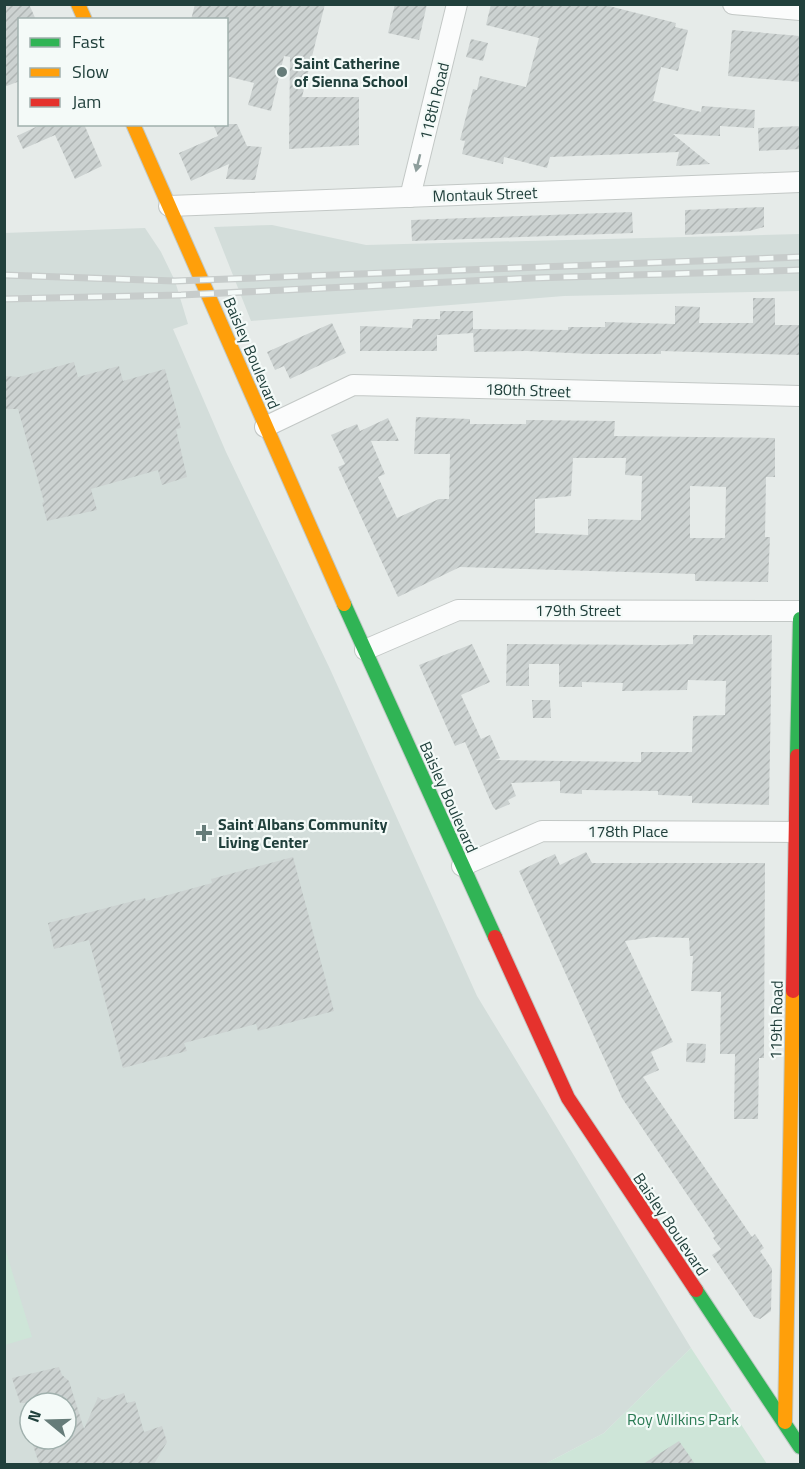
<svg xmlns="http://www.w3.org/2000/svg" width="805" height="1469" font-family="'Titillium Web',sans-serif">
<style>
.built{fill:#d3ddda;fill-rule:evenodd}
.green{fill:#cee5d8}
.building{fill:url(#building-hatch);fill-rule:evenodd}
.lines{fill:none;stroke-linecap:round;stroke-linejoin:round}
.street-casing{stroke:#c3c8c6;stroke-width:22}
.fast-casing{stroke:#c1c9c6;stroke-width:16}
.slow-casing{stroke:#c1c9c6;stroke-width:16}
.jam-casing{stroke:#c1c9c6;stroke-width:16}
.street{stroke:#fbfcfc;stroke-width:20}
.fast{stroke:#30b455;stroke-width:14}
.slow{stroke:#ff9f0a;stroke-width:14}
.jam{stroke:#e5322d;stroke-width:14}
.rail-casing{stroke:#c7cccb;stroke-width:7}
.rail{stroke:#f4faf8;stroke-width:4.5;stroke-dasharray:14;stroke-linecap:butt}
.oneway{fill:#8e9e9c}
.poi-dot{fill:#667c79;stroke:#f4faf8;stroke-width:2}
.labels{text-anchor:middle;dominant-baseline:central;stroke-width:4.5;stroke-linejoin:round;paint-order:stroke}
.poi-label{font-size:16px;font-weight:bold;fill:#21403c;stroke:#f4faf8;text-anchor:start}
.street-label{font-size:16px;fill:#21403c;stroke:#f4faf8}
.park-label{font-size:16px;fill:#297a53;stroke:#f4faf8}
</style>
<defs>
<pattern id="building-hatch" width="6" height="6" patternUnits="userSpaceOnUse" patternTransform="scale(1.5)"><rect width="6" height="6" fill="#ccd2d1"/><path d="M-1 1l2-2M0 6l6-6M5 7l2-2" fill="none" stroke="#afb5b4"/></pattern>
</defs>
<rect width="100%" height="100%" fill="#e6ebe9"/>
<g class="built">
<polygon points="272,225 366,245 800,234 800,291 564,296 251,321 214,227"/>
<path d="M 145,228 L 161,252 L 175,281 L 188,324 L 173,329 L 226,452 L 330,669 L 477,996 L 691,1348 L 604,1433 L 545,1464 L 5,1464 L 4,233 ZM 30,1403 L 66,1403 L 66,1439 L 30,1439 Z"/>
</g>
<g class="green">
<polygon points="4,1245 32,1337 5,1345 4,1345"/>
<polygon points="691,1348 767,1464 545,1464 604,1433"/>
</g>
<g class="building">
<polygon points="4,4 29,4 36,20 20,20 20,81 4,87"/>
<polygon points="195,4 325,4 302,97 359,97 359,145 289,149 290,57 284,56 271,111 248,105 254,83 226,76 226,20 191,20"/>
<polygon points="395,4 427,4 419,40 388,33"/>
<polygon points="491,4 601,4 676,23 675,27 688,30 678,71 661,67 653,101 701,112 702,106 755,110 754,128 720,126 720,136 673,134 710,164 676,166 679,152 550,157 547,168 504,157 503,164 462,154 465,141 460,140 473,89 477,90 480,76 526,87 539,38 486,25"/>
<polygon points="732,30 800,36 801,82 728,76"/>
<polygon points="471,39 488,43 483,61 466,57"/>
<polygon points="42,124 84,124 102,166 75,179 55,135 23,149 17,136"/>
<polygon points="213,124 237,124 247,146 262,147 255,180 226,179 229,164 191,181 179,153 218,136"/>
<polygon points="801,126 801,149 759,151 758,128"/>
<polygon points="764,207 764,227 749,231 685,235 685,210"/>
<polygon points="632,212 633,233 412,241 411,220"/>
<polygon points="753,298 775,298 775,325 801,325 801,355 661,351 661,354 591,354 527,351 474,352 473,329 568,330 568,327 605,327 605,322 675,324 675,306 700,307 699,323 753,323"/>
<polygon points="440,311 473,311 473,333 437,335 437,351 360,351 360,326 412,328 413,319 440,319"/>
<polygon points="332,323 346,353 290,379 284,366 275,370 267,352"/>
<polygon points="74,362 78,377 119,366 123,381 165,369 181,428 176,429 187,477 162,485 158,470 91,489 97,510 47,521 42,503 44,502 18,409 4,409 4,376 19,377"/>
<path d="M 416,417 L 470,419 L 470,424 L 526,424 L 526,420 L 615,421 L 614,436 L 775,438 L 775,477 L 766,477 L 765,537 L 770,537 L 768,582 L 695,581 L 695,574 L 460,567 L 398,597 L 338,467 L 345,464 L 331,435 L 357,424 L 360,431 L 388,418 L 399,441 L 371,441 L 385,474 L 378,477 L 397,518 L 439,499 L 449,499 L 450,454 L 414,454 ZM 573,458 L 626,458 L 625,475 L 642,476 L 641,520 L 588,519 L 588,535 L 535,533 L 535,499 L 571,496 ZM 690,486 L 726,487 L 725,538 L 690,538 Z"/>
<polygon points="693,635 772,635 769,805 692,803 692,796 658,795 658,791 582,790 582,794 560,793 560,781 511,783 516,796 508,800 510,804 496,810 493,807 465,742 455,746 419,665 472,644 490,682 461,695 481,739 490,735 500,758 495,760 641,762 641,752 692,752 693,716 725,715 726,681 688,680 687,690 622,691 623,683 582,682 582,687 559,687 559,664 529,664 529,686 506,686 507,644 664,645 693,644"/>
<polygon points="532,700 550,700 551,718 533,718"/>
<polygon points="586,852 592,863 765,863 764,1058 759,1058 758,1119 734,1119 735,1054 720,1054 721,992 691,991 693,956 690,956 689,938 653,937 625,941 673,1042 651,1052 659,1070 643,1077 752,1237 755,1234 764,1248 760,1251 772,1269 771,1311 760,1319 754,1317 712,1255 721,1249 713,1238 715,1236 622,1098 519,871 555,854 560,865"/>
<polygon points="293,857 334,1011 258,1031 256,1024 184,1043 187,1051 123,1068 89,940 54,949 48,923 145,898 146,901 212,883 211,879"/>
<polygon points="687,1043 706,1044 705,1063 686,1062"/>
<polygon points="59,1367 62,1375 69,1381 84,1429 98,1397 103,1400 124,1393 127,1403 135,1401 144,1432 162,1426 167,1442 154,1464 39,1464 31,1439 66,1439 66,1403 20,1403 12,1378"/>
<polygon points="679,1441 695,1464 643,1464"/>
</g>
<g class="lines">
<g class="street-casing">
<g id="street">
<polyline points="733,4 800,10"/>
<polyline points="410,197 457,4"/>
<polyline points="169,206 800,182"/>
<polyline points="265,427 353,385 800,396"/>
<polyline points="365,650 458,610 800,611"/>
<polyline points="462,866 542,831 800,832"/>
</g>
</g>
<g class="fast-casing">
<g id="fast">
<polyline points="344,604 495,937"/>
<polyline points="797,756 800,619"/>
<polyline points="696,1290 800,1447"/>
</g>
</g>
<g class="slow-casing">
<g id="slow">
<polyline points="78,4 85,20"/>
<polyline points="133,124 344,604"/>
<polyline points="785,1422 793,991"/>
</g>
</g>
<g class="jam-casing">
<g id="jam">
<polyline points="495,937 568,1098 696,1290"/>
<polyline points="793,991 797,756"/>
</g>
</g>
<use href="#street" class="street"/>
<use href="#fast" class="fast"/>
<use href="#slow" class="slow"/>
<use href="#jam" class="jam"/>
<g class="rail-casing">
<g id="rail">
<polyline points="4,275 175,281 800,257"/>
<polyline points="4,299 181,295 533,278 800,270"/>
</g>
</g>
<use href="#rail" class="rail"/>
</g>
<defs><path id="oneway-solid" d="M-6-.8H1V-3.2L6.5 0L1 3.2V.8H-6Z" transform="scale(1.5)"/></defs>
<use class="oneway" href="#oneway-solid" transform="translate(418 163) rotate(104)"/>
<g class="poi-dot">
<circle cx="282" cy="72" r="6"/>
<path d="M201 824h6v6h6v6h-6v6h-6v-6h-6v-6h6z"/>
</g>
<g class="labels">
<g class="poi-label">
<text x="294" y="63">Saint Catherine<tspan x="294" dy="18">of Sienna School</tspan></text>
<text x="218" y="824">Saint Albans Community<tspan x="218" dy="18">Living Center</tspan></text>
</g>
<g class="street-label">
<text transform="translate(434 101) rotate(-76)">118th Road</text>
<text transform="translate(485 194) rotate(-2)">Montauk Street</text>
<text transform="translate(252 353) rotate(67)">Baisley Boulevard</text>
<text transform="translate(528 390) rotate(2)">180th Street</text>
<text x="578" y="610">179th Street</text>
<text transform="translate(449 797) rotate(66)">Baisley Boulevard</text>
<text x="628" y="831">178th Place</text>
<text transform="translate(776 1020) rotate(-89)">119th Road</text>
<text transform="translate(671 1224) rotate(56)">Baisley Boulevard</text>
</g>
<g class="park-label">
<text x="683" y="1419">Roy Wilkins Park</text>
</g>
</g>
<rect width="805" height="1469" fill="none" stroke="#21403c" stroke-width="12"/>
<rect x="18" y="18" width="210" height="108" fill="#f4faf8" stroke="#a0b0ad" stroke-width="1.5"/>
<rect x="30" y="38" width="30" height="9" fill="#30b455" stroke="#a0b0ad" stroke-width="1.5"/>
<text x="72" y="48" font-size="18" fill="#21403c">Fast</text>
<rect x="30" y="68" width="30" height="9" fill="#ff9f0a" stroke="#a0b0ad" stroke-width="1.5"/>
<text x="72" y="78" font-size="18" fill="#21403c">Slow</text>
<rect x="30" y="98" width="30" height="9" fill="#e5322d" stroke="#a0b0ad" stroke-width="1.5"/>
<text x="72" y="108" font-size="18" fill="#21403c">Jam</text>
<g transform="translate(48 1421) rotate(289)"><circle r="28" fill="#f4faf8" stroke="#a0b0ad" stroke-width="1.5"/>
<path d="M0-4.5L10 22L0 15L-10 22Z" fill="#667c79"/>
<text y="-9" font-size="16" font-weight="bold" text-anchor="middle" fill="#21403c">N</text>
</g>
</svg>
